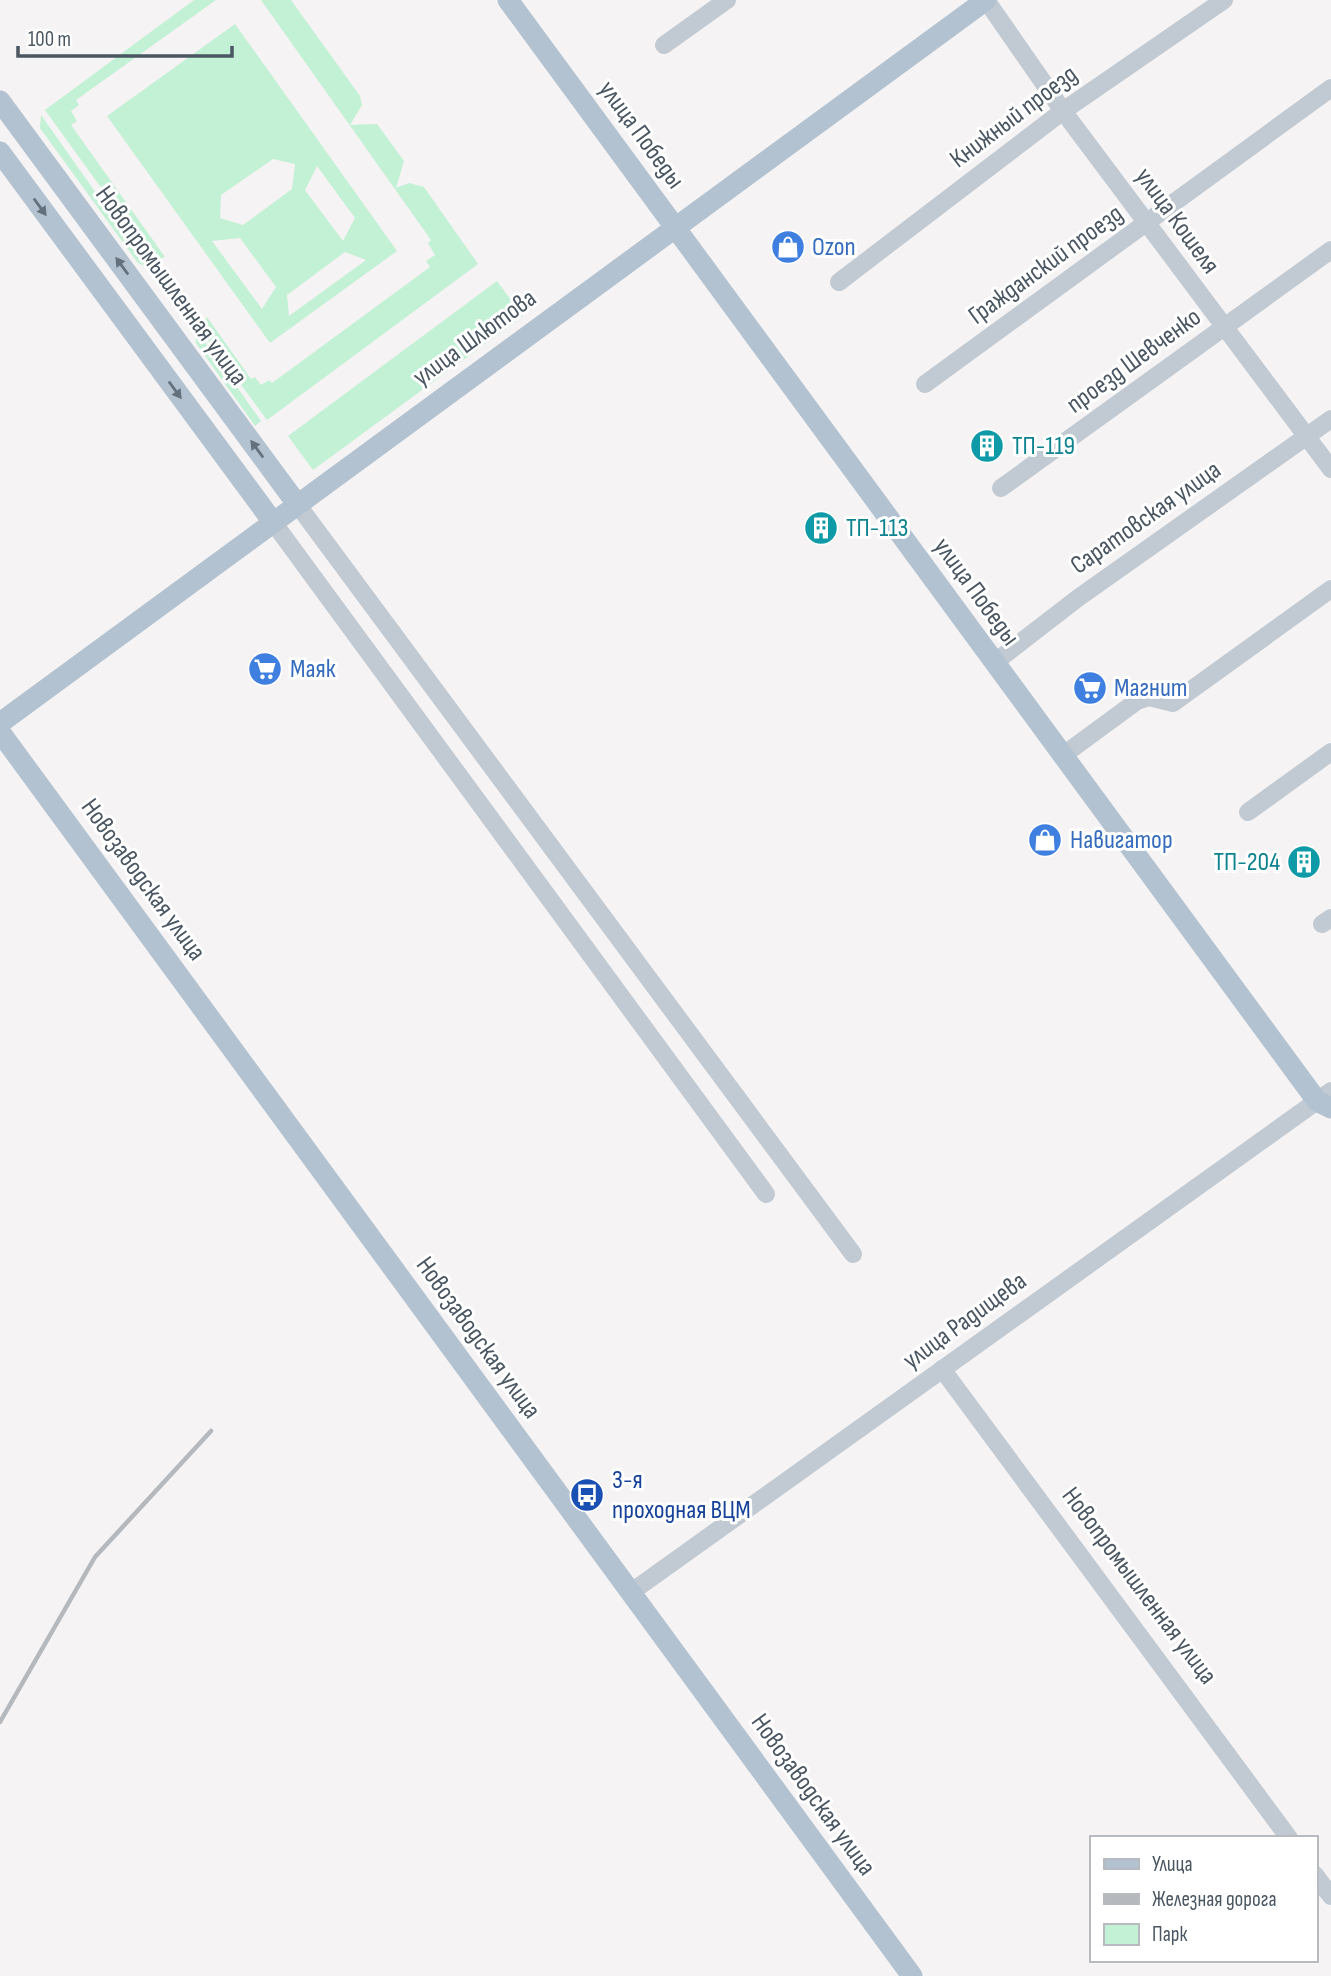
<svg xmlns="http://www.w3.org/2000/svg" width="1331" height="1976" font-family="'Sofia Sans Condensed',sans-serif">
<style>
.green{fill:#c3f1d5;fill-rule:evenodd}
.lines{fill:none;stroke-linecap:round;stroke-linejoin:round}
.minor{stroke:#c1cad2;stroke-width:18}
.major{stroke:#b3c2d1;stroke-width:21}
.rail{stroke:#b5b8bd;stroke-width:4.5}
.oneway{fill:#64717d}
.labels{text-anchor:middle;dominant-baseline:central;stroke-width:6;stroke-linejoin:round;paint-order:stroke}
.street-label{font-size:26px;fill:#4a5661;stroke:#fff}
.shop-label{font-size:26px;fill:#366cbe;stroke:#fff;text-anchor:start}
.culture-label{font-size:26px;fill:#0d838f;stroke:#fff;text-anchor:start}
.transit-label{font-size:26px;fill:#164399;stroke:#fff;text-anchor:start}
</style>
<rect width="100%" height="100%" fill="#f5f3f3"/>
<g class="green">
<polygon points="194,0 216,0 76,100 79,105 71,111 77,121 71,125 165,257 154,261 45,110"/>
<polygon points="261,0 291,0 360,96 362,105 350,125 377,124 404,161 396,188 409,183 424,187 478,264 267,420 199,328 207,317 251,379 255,377 261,385 269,380 272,383 430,267 426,261 435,255 428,243 431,240"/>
<path d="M 235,24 L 397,251 L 270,343 L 107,116 ZM 273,159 L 295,164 L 292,189 L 243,225 L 220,218 L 221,195 ZM 317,166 L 355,218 L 343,241 L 305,190 ZM 240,238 L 276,287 L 262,309 L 212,241 ZM 345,252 L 366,260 L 289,316 L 287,295 Z"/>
<polygon points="41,115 146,264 144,266 138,263 40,128"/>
<polygon points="497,281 523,316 313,470 288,436"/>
<polygon points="196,329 261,421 255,426 196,343"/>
</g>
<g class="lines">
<g class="minor">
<polyline points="986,0 1063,111 1331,469"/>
<polyline points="664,45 727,0"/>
<polyline points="839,282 1063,111 1224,0"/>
<polyline points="925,384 1331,88"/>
<polyline points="1001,488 1331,250"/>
<polyline points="297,504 853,1254"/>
<polyline points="273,522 766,1194"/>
<polyline points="994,663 1078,598 1331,419"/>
<polyline points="1062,756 1137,701 1149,697 1173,703 1331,589"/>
<polyline points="1248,812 1331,752"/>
<polyline points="1322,924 1331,918"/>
<polyline points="942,1369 1289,1838"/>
<polyline points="630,1593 1331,1091"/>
<polyline points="1315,1875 1331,1896"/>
</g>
<g class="major">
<polyline points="508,0 1317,1101 1331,1108"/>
<polyline points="0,101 297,504"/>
<polyline points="0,152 273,522"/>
<polyline points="0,723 986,0"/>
<polyline points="0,732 912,1976"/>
</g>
<polyline class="rail" points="0,1722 95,1557 211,1431"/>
</g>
<defs><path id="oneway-solid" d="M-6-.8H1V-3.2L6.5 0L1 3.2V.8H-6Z" transform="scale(1.75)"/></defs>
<g class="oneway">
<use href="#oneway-solid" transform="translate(40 207) rotate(54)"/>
<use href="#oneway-solid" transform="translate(122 266) rotate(-126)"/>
<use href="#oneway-solid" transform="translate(175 390) rotate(54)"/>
<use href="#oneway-solid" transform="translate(257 449) rotate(-126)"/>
</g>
<defs>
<g id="shop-disc" transform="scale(1.75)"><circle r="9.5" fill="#3f7fe0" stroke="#fff"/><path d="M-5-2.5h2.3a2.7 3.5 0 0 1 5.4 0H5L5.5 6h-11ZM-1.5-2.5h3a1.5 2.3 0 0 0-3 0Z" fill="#fff"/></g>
<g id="building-disc" transform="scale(1.75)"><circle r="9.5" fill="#0f9aa8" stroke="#fff"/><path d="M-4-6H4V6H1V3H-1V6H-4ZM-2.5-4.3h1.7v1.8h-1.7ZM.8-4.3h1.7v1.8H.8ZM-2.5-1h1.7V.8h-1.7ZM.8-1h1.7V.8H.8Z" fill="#fff"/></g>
<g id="supermarket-disc" transform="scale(1.75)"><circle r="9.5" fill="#3f7fe0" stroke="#fff"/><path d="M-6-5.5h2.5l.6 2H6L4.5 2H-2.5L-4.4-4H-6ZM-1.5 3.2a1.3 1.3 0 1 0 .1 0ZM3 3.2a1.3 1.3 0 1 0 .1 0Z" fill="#fff"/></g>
<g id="bus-disc" transform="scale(1.75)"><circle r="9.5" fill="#1a4fb4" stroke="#fff"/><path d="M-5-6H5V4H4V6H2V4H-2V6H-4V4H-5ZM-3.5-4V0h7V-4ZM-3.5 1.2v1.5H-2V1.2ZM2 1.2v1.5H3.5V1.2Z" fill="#fff"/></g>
</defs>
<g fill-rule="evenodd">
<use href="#shop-disc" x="788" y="247"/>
<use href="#building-disc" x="987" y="446"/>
<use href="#building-disc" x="821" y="528"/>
<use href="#supermarket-disc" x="265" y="669"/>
<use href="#supermarket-disc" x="1090" y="688"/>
<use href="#shop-disc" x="1045" y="840"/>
<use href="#building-disc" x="1304" y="862"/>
<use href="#bus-disc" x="587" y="1495"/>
</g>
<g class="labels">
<g class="street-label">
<text transform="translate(1014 117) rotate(-37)">Книжный проезд</text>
<text transform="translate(641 135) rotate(54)">улица Победы</text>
<text transform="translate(1177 221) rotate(54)">улица Кошеля</text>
<text transform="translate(1046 265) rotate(-36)">Гражданский проезд</text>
<text transform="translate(171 286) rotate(54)">Новопромышленная улица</text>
<text transform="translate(475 338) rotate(-36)">улица Шлютова</text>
<text transform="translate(1134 361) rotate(-36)">проезд Шевченко</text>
<text transform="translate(1146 518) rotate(-35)">Саратовская улица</text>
<text transform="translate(976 592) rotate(54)">улица Победы</text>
<text transform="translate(143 880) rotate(54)">Новозаводская улица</text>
<text transform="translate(965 1321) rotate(-36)">улица Радищева</text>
<text transform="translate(478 1338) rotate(54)">Новозаводская улица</text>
<text transform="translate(1139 1586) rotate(53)">Новопромышленная улица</text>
<text transform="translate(813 1795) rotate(54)">Новозаводская улица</text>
</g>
<g class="shop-label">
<text x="812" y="247">Ozon</text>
<text x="290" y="669">Маяк</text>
<text x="1114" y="688">Магнит</text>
<text x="1070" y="840">Навигатор</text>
</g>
<g class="culture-label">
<text x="1012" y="446">ТП-119</text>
<text x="846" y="528">ТП-113</text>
<text x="1280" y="862" text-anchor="end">ТП-204</text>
</g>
<g class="transit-label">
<text x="612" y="1480">3-я<tspan x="612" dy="30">проходная ВЦМ</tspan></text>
</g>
</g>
<rect x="1090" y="1836" width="228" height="126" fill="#ffffff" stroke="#b7bbc0" stroke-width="2"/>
<rect x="1104" y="1859" width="35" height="10" fill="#b3c2d1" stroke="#b7bbc0" stroke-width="2"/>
<text x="1152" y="1871" font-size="21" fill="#4a5661">Улица</text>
<rect x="1104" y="1894" width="35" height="10" fill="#b5b8bd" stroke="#b7bbc0" stroke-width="2"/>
<text x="1152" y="1906" font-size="21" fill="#4a5661">Железная дорога</text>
<rect x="1104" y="1924" width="35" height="21" fill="#c3f1d5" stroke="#b7bbc0" stroke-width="2"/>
<text x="1152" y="1941" font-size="21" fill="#4a5661">Парк</text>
<path d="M18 46v10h214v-10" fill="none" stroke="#4a5661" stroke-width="3.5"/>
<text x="28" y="46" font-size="21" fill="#4a5661" stroke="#ffffff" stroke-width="5" paint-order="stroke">100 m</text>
</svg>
